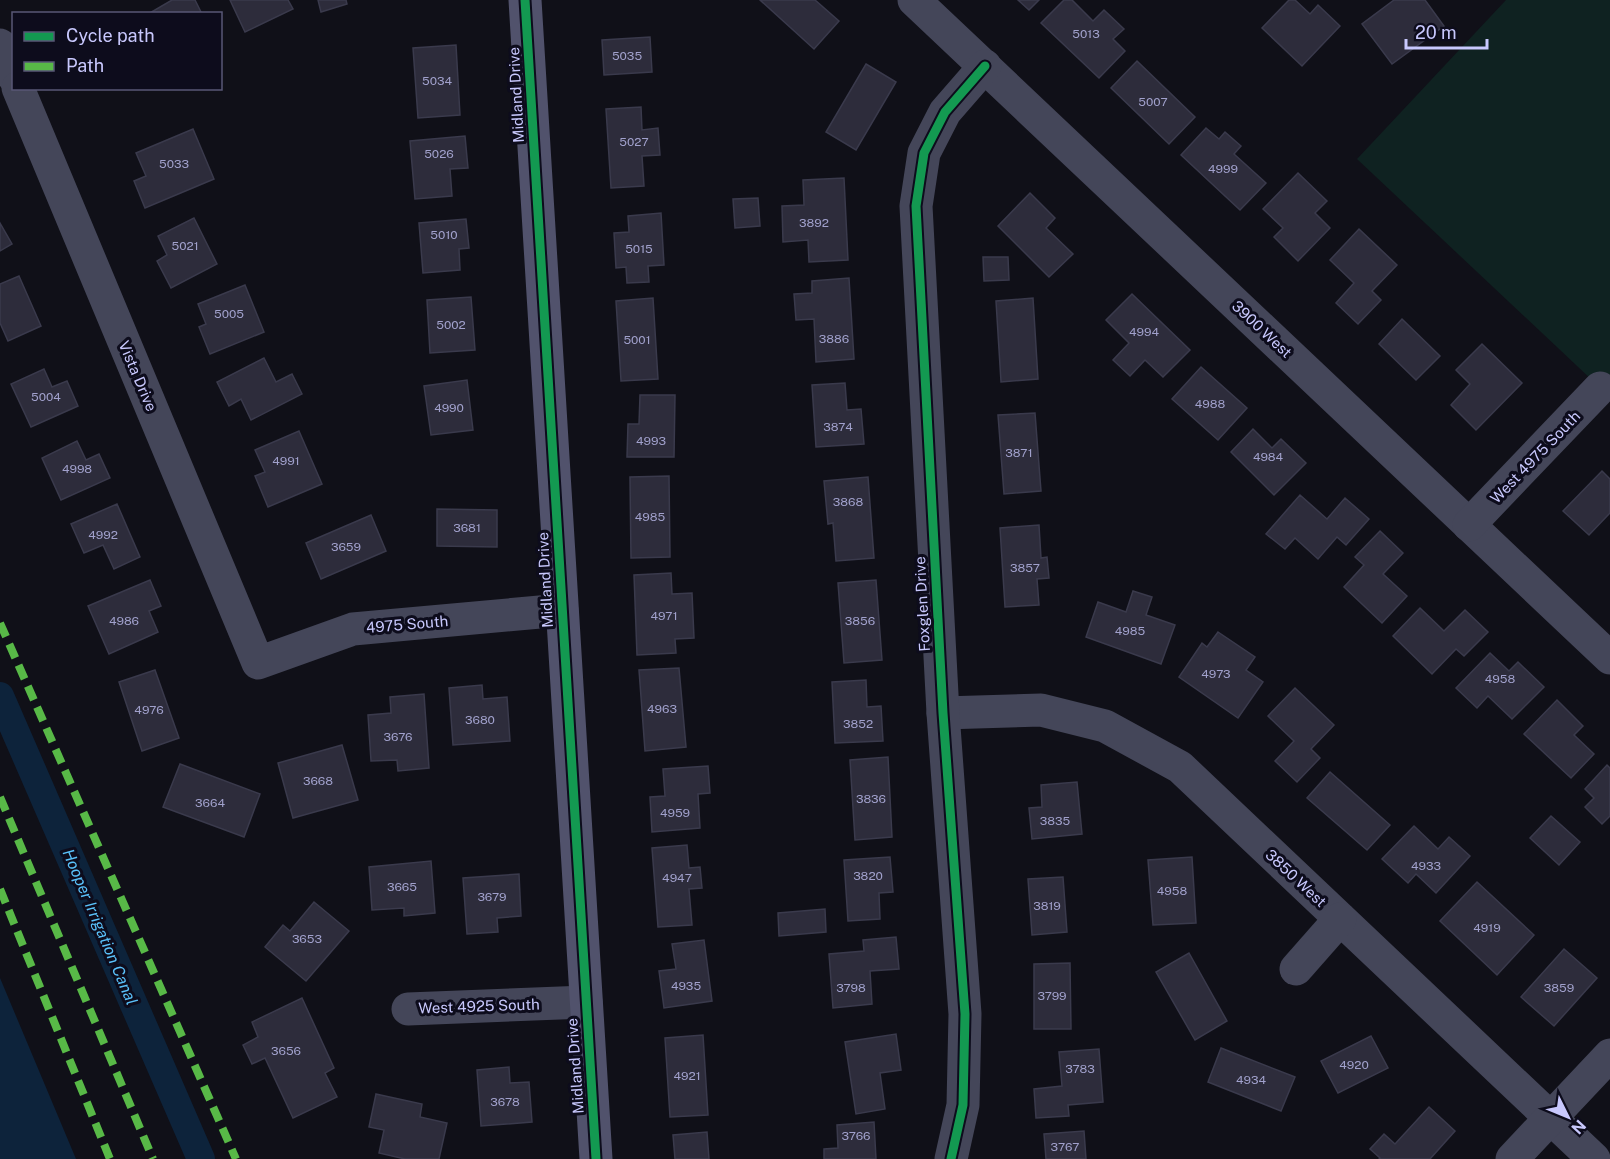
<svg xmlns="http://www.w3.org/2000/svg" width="1610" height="1159" font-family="'Public Sans',sans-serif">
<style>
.green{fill:#0f2221}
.water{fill:#0d233b}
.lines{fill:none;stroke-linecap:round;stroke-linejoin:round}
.canal{stroke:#0d233b;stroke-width:28}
.building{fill:#2d2c3b;stroke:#3a3a4c;stroke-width:1.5}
.street{stroke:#444659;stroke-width:33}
.secondary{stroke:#51526c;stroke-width:33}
.quiet{stroke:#58b947;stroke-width:8;stroke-dasharray:15 8;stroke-linecap:butt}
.cycleway-casing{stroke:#0d0c1c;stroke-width:13}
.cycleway{stroke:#139951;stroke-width:9}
.labels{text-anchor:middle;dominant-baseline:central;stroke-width:6;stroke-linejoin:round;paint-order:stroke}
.number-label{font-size:12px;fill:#a1a1cc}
.street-label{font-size:15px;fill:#c8c8fd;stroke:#0d0c1c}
.water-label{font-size:16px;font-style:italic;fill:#5ac1fa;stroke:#0d0c1c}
</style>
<rect width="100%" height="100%" fill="#101018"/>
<polygon class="green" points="1506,0 1610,0 1610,397 1357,159"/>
<polygon class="water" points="0,978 76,1159 0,1159"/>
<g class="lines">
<polyline class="canal" points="0,696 201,1159"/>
</g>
<g class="building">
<polygon points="172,0 195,0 202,14 148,14"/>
<polygon points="230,0 288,0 293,9 245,32"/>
<polygon points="318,0 346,0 347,4 321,12"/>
<polygon points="760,0 815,0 839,21 814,49"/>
<polygon points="1018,0 1039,0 1029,10"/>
<polygon points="1064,0 1072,0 1093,21 1104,10 1124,29 1113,39 1125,51 1099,78 1041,23"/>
<polygon points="1289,0 1295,0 1310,14 1318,5 1340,26 1302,66 1262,28"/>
<polygon points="1394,0 1425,0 1444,26 1392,64 1362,24"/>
<polygon points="650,37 652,72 604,75 602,40"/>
<polygon points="456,45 460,115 418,118 413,48"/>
<polygon points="1137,61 1195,117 1169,144 1111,88"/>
<polygon points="866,64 896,82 856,150 826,132"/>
<polygon points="641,107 642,130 658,128 660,155 642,156 644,186 611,188 606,109"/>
<polygon points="1206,128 1219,139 1225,132 1241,146 1234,154 1266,183 1240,210 1181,155"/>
<polygon points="193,129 214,179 145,208 134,181 146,176 136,153"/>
<polygon points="465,136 468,168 450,169 452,196 415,199 410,141"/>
<polygon points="1298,173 1327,201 1315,213 1330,228 1298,261 1274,237 1283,228 1263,209"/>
<polygon points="844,178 848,260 809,262 808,240 783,242 782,206 804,205 803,180"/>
<polygon points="1030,193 1055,218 1046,228 1073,254 1049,277 998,226"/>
<polygon points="758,198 760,226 735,228 733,199"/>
<polygon points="661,213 664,265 648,266 649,282 627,283 626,267 616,268 614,233 629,232 628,216"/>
<polygon points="194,218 217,264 171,288 157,261 167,255 158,236"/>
<polygon points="466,219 469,248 459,249 460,270 423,273 419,223"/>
<polygon points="0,223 12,244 0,251"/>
<polygon points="1359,229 1397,265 1372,291 1381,300 1358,324 1336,303 1354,283 1330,260"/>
<polygon points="983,257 1008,257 1009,280 984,281"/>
<polygon points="19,276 41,326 8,341 0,323 0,284"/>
<polygon points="849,278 854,359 816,362 814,319 796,320 794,294 812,293 812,281"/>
<polygon points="245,285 264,332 210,354 199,327 206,324 198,304"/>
<polygon points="1132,294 1190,350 1163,377 1145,360 1130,376 1113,360 1129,343 1106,320"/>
<polygon points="471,297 475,350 430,353 427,300"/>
<polygon points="653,298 658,379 621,381 616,301"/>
<polygon points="1033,298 1038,379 1001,382 996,301"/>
<polygon points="1402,319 1440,356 1416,380 1379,344"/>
<polygon points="1482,344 1522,383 1476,430 1451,405 1470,384 1456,370"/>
<polygon points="264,358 276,382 292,374 302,394 251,420 241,399 229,406 217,382"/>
<polygon points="1201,367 1247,408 1218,440 1172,399"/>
<polygon points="44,369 52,387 67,381 78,406 31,427 11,384"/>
<polygon points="467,380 473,430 431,435 424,386"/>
<polygon points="845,383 847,410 861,409 864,444 816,447 812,385"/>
<polygon points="640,395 675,395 674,457 627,457 628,424 639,424"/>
<polygon points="1035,413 1041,491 1004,494 998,415"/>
<polygon points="1253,429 1272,448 1281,439 1306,463 1274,495 1231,452"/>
<polygon points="299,431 322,484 268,507 255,476 265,472 255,450"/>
<polygon points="77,441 86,460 99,454 110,478 61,500 42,458"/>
<polygon points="1602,471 1610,479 1610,513 1589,535 1563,511"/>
<polygon points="669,476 670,557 631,558 630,477"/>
<polygon points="868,477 874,558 836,561 833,523 828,524 824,481"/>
<polygon points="1300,495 1327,519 1345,498 1369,519 1346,545 1337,537 1318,559 1295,538 1285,549 1266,534"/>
<polygon points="117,504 140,557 114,569 103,545 84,553 71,524"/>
<polygon points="437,509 497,510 497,547 437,546"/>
<polygon points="371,515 386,551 321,579 306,543"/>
<polygon points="1039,525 1041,558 1047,557 1049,578 1037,579 1039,605 1005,607 1000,528"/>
<polygon points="1380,531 1403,553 1383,574 1407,596 1382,623 1344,587 1364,565 1355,557"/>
<polygon points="671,573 672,594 692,593 694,638 675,639 676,653 637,655 634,575"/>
<polygon points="150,580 161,606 149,611 158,632 109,654 88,606"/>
<polygon points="876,580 882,660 844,663 838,583"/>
<polygon points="1133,591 1152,597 1146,615 1175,625 1161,664 1086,637 1098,602 1126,612"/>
<polygon points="1420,608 1444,631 1465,610 1488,632 1464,656 1456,649 1432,674 1393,636"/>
<polygon points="1218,632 1255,657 1246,670 1263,682 1238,718 1179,677 1202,643 1207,647"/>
<polygon points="1490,653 1509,671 1518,662 1544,687 1512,719 1488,696 1477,708 1456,688"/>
<polygon points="679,668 686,747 645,751 639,670"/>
<polygon points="155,670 179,738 142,751 119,682"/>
<polygon points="866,680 867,707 881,706 883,741 835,743 832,682"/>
<polygon points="482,685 483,699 507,697 510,741 453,745 449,688"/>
<polygon points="1295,688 1334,725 1311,749 1320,758 1297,782 1275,761 1294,741 1268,716"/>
<polygon points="424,694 429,768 398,771 397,760 371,761 368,715 391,713 390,697"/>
<polygon points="1557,700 1583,726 1574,735 1594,754 1571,778 1524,734"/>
<polygon points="342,745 358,800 293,818 278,763"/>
<polygon points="888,757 892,837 855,840 850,760"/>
<polygon points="180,764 260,794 244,837 163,807"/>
<polygon points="1607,765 1610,768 1610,816 1602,824 1585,807 1594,798 1585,789"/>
<polygon points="708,766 710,793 698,794 700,828 652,832 650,797 665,796 663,769"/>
<polygon points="1330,772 1390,825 1367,850 1307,798"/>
<polygon points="1077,782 1082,834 1032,839 1029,808 1042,807 1041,785"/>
<polygon points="1551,816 1580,842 1559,865 1530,838"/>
<polygon points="1414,826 1438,849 1449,837 1470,856 1436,893 1416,874 1408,883 1382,859"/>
<polygon points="687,845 689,868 700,867 702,888 689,889 692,925 658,927 652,848"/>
<polygon points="890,857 893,892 879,893 880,919 848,921 844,860"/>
<polygon points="1192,857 1196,923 1153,925 1148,860"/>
<polygon points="431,861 435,913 404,916 404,908 372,910 369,867"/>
<polygon points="519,874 521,916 497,918 498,932 467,934 463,878"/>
<polygon points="1063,877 1067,932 1032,935 1028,879"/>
<polygon points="1477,882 1534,935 1497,975 1440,921"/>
<polygon points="314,902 349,931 306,981 265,947 283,925 290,931"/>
<polygon points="825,909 826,932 779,936 778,913"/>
<polygon points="896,937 899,969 870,971 872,1004 833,1008 829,954 864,951 863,940"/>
<polygon points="704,940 712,1001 664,1008 659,971 676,969 672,944"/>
<polygon points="1564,949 1597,978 1554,1026 1521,997"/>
<polygon points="1189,953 1227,1021 1195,1040 1156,972"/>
<polygon points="1070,963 1071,1029 1034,1029 1034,964"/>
<polygon points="302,998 334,1068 325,1073 337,1097 293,1118 265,1058 252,1064 243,1045 258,1037 252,1022"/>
<polygon points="896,1034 901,1070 880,1073 885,1109 856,1114 845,1042"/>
<polygon points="703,1035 708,1115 670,1117 665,1038"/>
<polygon points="1371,1036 1388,1068 1338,1093 1321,1061"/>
<polygon points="1221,1048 1295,1077 1281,1111 1208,1082"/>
<polygon points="1099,1049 1103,1102 1068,1105 1069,1116 1036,1118 1034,1089 1062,1086 1059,1052"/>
<polygon points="509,1067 510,1083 529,1082 532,1122 481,1126 477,1070"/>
<polygon points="376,1094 422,1104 420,1117 447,1123 439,1159 405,1159 379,1153 384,1130 369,1127"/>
<polygon points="1429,1107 1455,1131 1430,1159 1379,1159 1380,1158 1370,1149 1384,1134 1395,1144"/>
<polygon points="874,1122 876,1159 824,1159 824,1149 838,1148 837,1125"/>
<polygon points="1084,1131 1086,1159 1046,1159 1044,1134"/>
<polygon points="707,1132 709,1159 675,1159 673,1135"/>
</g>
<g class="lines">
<g class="street">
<polyline points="914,0 1610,658"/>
<polyline points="0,45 14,77"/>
<polyline points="18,88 258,663 353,629 562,610"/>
<polyline points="1469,525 1600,388"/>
<polyline points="943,713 1041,710 1105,726 1180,767 1594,1159"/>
<polyline points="1296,969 1340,919"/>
<polyline points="408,1009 586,1002"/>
<polyline points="951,1159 963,1105 965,1014 943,713 916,206 924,153 945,112 985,66"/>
<polyline points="1512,1159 1610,1055"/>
</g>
<polyline class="secondary" points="525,0 596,1159"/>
<g class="quiet">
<polyline points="0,623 236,1159"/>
<polyline points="0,797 153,1159"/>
<polyline points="0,889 110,1159"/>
</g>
<g class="cycleway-casing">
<g id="cycleway">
<polyline points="525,0 596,1159"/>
<polyline points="951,1159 963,1105 965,1014 943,713 916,206 924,153 945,112 985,66"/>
</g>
</g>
<use href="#cycleway" class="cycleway"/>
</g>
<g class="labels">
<g class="number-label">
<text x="1086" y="34">5013</text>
<text x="627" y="56">5035</text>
<text x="437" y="81">5034</text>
<text x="1153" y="102">5007</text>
<text x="634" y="142">5027</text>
<text x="439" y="154">5026</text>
<text x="174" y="164">5033</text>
<text x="1223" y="169">4999</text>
<text x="814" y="223">3892</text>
<text x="444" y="235">5010</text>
<text x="185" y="246">5021</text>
<text x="639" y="249">5015</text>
<text x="229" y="314">5005</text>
<text x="451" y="325">5002</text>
<text x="1144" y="332">4994</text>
<text x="834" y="339">3886</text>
<text x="637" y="340">5001</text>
<text x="46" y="397">5004</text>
<text x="1210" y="404">4988</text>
<text x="449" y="408">4990</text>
<text x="838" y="427">3874</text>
<text x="651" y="441">4993</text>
<text x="1019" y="453">3871</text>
<text x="1268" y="457">4984</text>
<text x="286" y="461">4991</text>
<text x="77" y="469">4998</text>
<text x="848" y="502">3868</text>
<text x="650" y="517">4985</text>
<text x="467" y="528">3681</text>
<text x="103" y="535">4992</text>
<text x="346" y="547">3659</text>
<text x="1025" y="568">3857</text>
<text x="664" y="616">4971</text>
<text x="124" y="621">4986</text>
<text x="860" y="621">3856</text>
<text x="1130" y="631">4985</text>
<text x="1216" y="674">4973</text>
<text x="1500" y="679">4958</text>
<text x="662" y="709">4963</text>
<text x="149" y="710">4976</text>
<text x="480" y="720">3680</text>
<text x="858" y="724">3852</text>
<text x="398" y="737">3676</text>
<text x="318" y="781">3668</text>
<text x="871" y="799">3836</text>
<text x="210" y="803">3664</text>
<text x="675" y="813">4959</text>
<text x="1055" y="821">3835</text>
<text x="1426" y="866">4933</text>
<text x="868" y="876">3820</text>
<text x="677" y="878">4947</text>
<text x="402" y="887">3665</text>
<text x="1172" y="891">4958</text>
<text x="492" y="897">3679</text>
<text x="1047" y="906">3819</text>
<text x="1487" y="928">4919</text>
<text x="307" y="939">3653</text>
<text x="686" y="986">4935</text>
<text x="851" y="988">3798</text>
<text x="1559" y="988">3859</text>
<text x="1052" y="996">3799</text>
<text x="286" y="1051">3656</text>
<text x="1354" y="1065">4920</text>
<text x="1080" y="1069">3783</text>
<text x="687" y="1076">4921</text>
<text x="1251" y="1080">4934</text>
<text x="505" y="1102">3678</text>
<text x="856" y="1136">3766</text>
<text x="1065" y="1147">3767</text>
</g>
<g class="street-label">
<text transform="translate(516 95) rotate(-93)">Midland Drive</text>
<text transform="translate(1262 329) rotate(43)">3900 West</text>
<text transform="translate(138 376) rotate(67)">Vista Drive</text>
<text transform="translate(1535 457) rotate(-46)">West 4975 South</text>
<text transform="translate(545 580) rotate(-93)">Midland Drive</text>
<text transform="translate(922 604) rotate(-93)">Foxglen Drive</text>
<text transform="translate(407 624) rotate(-5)">4975 South</text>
<text transform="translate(1296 878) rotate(43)">3850 West</text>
<text transform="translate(479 1006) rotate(-2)">West 4925 South</text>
<text transform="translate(575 1066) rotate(-94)">Midland Drive</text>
</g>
<g class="water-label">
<text transform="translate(100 927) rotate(67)">Hooper Irrigation Canal</text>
</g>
</g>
<rect x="12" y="12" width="210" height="78" fill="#0d0c1c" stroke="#585776" stroke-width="1.5"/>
<rect x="24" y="32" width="30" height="9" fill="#139951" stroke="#585776" stroke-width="1.5"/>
<text x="66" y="42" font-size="18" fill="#c8c8fd">Cycle path</text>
<rect x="24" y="62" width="30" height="9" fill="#58b947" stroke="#585776" stroke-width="1.5"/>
<text x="66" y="72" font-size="18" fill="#c8c8fd">Path</text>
<g transform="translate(1568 1117) rotate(133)" stroke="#0d0c1c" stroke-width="4.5" paint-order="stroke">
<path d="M0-4.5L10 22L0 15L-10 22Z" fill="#c8c8fd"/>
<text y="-9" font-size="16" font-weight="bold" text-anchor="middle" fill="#c8c8fd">N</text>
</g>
<path d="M1406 39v9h81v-9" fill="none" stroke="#c8c8fd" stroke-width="3"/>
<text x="1415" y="39" font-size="18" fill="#c8c8fd" stroke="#0d0c1c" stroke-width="4.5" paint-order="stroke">20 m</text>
</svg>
